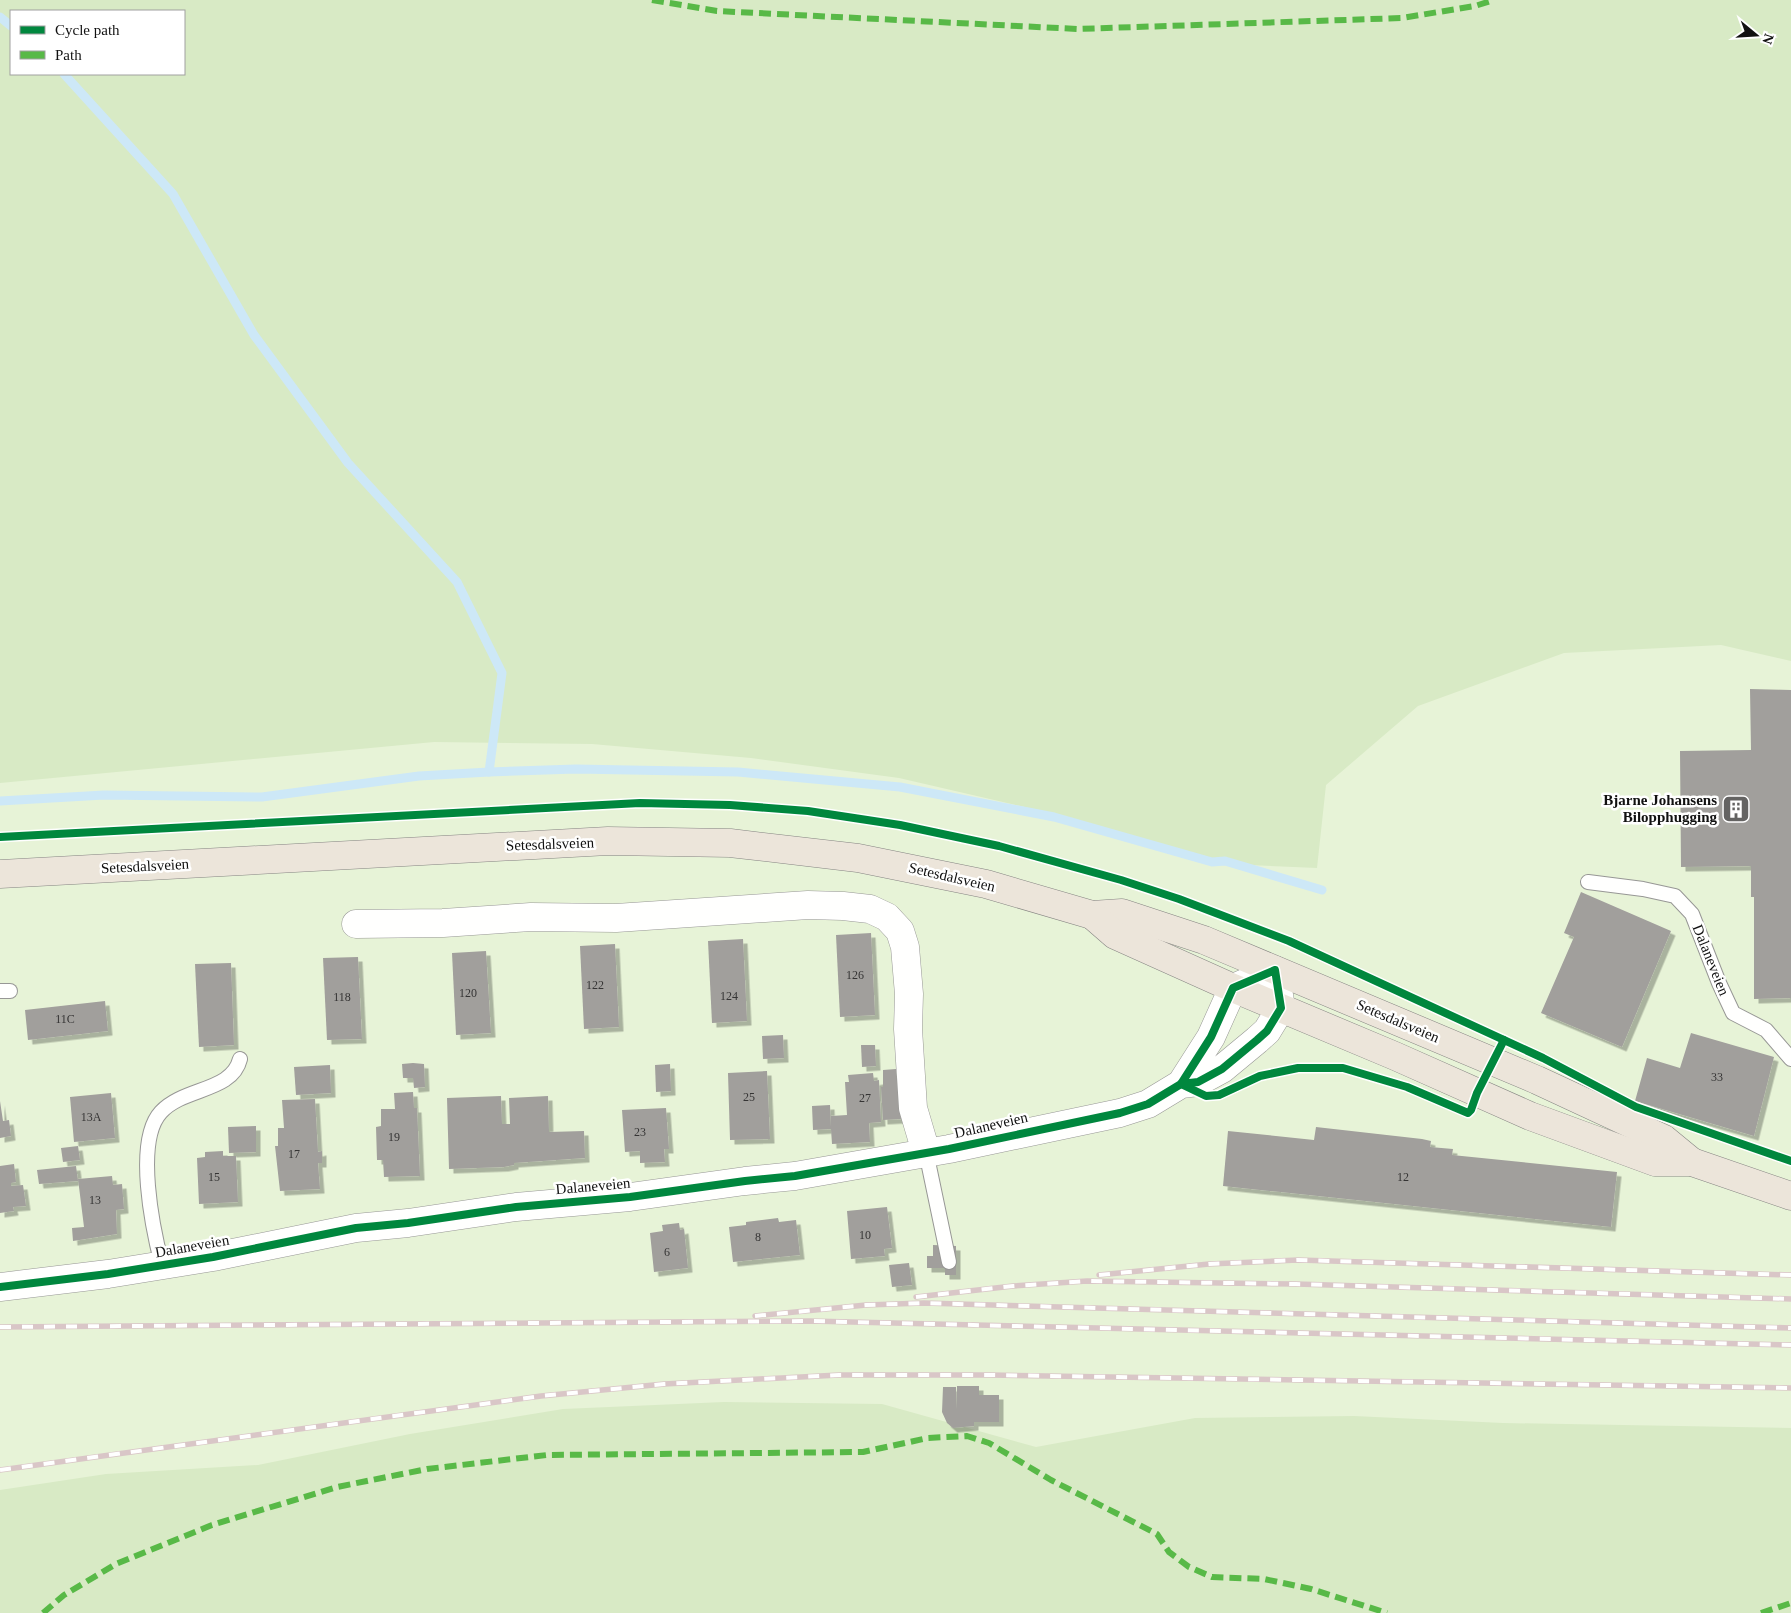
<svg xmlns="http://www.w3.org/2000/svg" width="1791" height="1613" font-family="'Times New Roman',serif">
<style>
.green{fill:#e7f3d7;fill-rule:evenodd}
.forest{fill:#d8eac5;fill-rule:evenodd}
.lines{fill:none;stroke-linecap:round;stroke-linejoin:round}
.stream{stroke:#cde8f7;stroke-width:9}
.building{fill:#a19f9c;filter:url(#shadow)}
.service-casing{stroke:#979795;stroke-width:16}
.minor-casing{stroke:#979795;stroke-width:29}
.trunk-casing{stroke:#858482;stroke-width:29}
.service{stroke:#fffffe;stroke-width:14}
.minor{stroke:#fffffe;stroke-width:28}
.trunk{stroke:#ece5da;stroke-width:28}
.rail-casing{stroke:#d9c6c7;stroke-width:5.5}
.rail{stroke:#fff;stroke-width:4;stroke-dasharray:11;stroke-linecap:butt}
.quiet{stroke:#58b947;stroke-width:6;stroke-dasharray:12 6;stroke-linecap:butt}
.cycleway-casing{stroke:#fff;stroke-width:11}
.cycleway{stroke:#00873e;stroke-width:8}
.labels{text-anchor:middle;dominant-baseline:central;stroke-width:5;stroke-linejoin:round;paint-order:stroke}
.number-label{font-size:12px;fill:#353434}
.poi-label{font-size:15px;font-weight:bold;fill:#111;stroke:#fff;text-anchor:end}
.street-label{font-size:15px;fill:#111;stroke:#fff}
</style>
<defs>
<filter id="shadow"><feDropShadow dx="4.5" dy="4.5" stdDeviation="0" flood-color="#0004"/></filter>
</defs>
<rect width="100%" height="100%" fill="#fdfcf7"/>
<path class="green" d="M 0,0 L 1791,0 L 1791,1613 L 0,1613 ZM 11,11 L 184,11 L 184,74 L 11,74 Z"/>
<g class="forest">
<path d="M 0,0 L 1791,0 L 1791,661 L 1721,645 L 1564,653 L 1418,706 L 1326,785 L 1317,868 L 1203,863 L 1059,815 L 899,778 L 751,758 L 592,744 L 434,742 L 0,783 ZM 184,11 L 184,74 L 11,74 L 11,11 Z"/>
<polygon points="724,1402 882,1404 1036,1447 1195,1418 1354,1416 1503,1423 1791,1428 1791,1613 0,1613 0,1490 106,1474 258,1465 410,1434 563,1409"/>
</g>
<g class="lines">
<g class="stream">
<polyline points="0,17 11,26"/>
<polyline points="64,74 173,194 254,335 348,463 457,582 502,673 489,772"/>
<polyline points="0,801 104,795 262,797 419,776 489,772 576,769 738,772 900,787 1054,817 1212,862 1225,861 1322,890"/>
</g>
</g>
<g class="building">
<polygon points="1750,689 1791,690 1791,998 1754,999 1754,897 1751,897 1751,866 1681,867 1680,751 1751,750"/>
<polygon points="1581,892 1671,931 1622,1047 1541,1013 1574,937 1564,933"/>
<polygon points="871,933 875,1015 840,1017 836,935"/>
<polygon points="743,939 747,1021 712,1023 708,941"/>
<polygon points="615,944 619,1027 584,1029 580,946"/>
<polygon points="486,951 491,1033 456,1035 452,953"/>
<polygon points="358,957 362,1039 327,1040 323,958"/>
<polygon points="231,963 234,1045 199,1047 195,964"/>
<polygon points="105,1001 108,1031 28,1040 25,1010"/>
<polygon points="1691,1033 1774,1057 1754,1136 1635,1101 1647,1058 1680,1068"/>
<polygon points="783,1035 784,1058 763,1059 762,1036"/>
<polygon points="861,1045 875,1045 876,1066 862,1067"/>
<polygon points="413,1063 424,1064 425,1087 414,1088 413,1078 403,1078 402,1064"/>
<polygon points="670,1064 671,1091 656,1092 655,1065"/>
<polygon points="330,1065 331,1093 296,1095 294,1067"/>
<polygon points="896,1069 901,1119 883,1120 881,1087 883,1087 883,1070"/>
<polygon points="767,1071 770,1139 730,1140 728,1073"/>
<polygon points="873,1073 874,1081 879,1080 881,1122 869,1123 870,1142 832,1144 831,1129 813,1130 812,1106 830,1105 831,1127 831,1116 847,1115 845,1082 849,1082 848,1075"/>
<polygon points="413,1092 414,1108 417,1108 420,1176 384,1177 383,1160 377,1160 376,1127 381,1126 381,1109 395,1109 394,1093"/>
<polygon points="111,1093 115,1138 74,1142 70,1097"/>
<polygon points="501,1096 502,1124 510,1124 509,1098 548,1096 549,1132 584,1131 585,1158 514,1163 514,1165 504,1167 449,1169 447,1098"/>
<polygon points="315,1099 318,1152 322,1151 322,1163 318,1163 320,1189 280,1191 275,1146 278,1146 278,1128 284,1128 282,1100"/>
<polygon points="0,1101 3,1121 9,1120 11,1136 0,1138"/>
<polygon points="666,1108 669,1149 664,1149 665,1162 640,1163 640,1151 625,1152 622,1110"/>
<polygon points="256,1126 256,1152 229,1153 228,1127"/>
<polygon points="1316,1127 1422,1139 1431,1141 1430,1147 1453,1149 1452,1155 1617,1172 1611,1227 1223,1186 1228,1131 1314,1140"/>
<polygon points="78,1146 80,1160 63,1162 61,1148"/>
<polygon points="223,1151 223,1156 236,1156 238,1202 199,1204 197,1158 205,1157 205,1152"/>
<polygon points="14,1164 16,1182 11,1183 11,1186 23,1185 26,1206 13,1207 14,1211 0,1213 0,1166"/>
<polygon points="76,1166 78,1181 39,1184 37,1170"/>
<polygon points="112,1176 113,1185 122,1184 124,1209 116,1210 117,1234 73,1241 72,1228 84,1227 78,1179"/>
<polygon points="887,1207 892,1248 884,1249 885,1256 851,1259 847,1211"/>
<polygon points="778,1218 779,1222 796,1220 800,1255 733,1262 729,1227 746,1225 746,1222"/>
<polygon points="679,1223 680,1230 684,1229 688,1268 654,1272 650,1233 663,1231 662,1225"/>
<polygon points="933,1245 956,1246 956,1275 945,1275 945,1268 927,1268 927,1256 933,1256"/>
<polygon points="909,1263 912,1285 892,1287 889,1265"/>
<polygon points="957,1386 979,1386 979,1395 999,1395 999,1422 974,1422 974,1426 953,1428 947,1423 942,1412 943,1387 956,1387 957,1410"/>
</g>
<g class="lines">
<g class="service-casing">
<g id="service">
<polyline points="1588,882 1643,889 1675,896 1692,914 1719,983 1733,1013 1766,1030 1791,1059"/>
<polyline points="0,991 10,991"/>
<polyline points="926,1152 949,1262"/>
<path d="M 162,1265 C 153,1230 134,1141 161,1112 C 184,1087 232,1092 240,1059"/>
</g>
</g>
<g class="minor-casing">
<g id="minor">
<polyline points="356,924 443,923 531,917 616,918 808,905 843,906 870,909 887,917 900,931 905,947 909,994 908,1029 913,1108 926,1152"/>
<polyline points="0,1287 108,1274 213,1257 356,1228 408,1223 516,1207 630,1197 745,1181 795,1176 949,1149 1120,1113 1148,1104 1181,1084 1198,1082 1222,1069 1257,1040 1267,1031 1281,1008 1275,970 1233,988 1211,1037 1181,1084"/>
</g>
</g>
<g class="trunk-casing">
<g id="trunk">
<polyline points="0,874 608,841 730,843 858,858 986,884 1092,915 1122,913 1204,940 1537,1080 1664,1139 1692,1162"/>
<polyline points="1092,915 1115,935 1233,988 1395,1056 1530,1116 1655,1162 1692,1162 1791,1196"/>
</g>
</g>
<use href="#service" class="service"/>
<use href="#minor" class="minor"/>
<use href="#trunk" class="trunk"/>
<g class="rail-casing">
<g id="rail">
<polyline points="1099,1275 1209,1264 1298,1260 1791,1275"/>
<polyline points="916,1297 1013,1286 1087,1281 1296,1284 1791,1299"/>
<polyline points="755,1316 866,1305 924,1303 1791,1328"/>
<polyline points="0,1327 810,1321 1791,1345"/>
<polyline points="0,1470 541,1396 664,1384 839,1375 990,1375 1791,1388"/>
</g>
</g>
<use href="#rail" class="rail"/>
<g class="quiet">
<polyline points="652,0 717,11 1078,29 1402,18 1475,6 1494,0"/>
<polyline points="43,1613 64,1595 116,1564 212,1525 337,1487 427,1469 547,1455 863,1452 928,1438 967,1436 989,1443 1051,1480 1157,1534 1169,1552 1189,1567 1212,1577 1264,1579 1311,1589 1387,1613"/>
<polyline points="1761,1613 1791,1603"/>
</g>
<g class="cycleway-casing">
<g id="cycleway">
<polyline points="0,837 640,803 730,805 808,811 900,825 999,846 1121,880 1179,899 1289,941 1543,1058 1636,1107 1791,1161"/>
<polyline points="1181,1084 1206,1096 1219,1095 1260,1076 1298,1068 1343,1068 1407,1087 1468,1113 1471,1110 1477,1093 1504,1040"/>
<polyline points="0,1287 108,1274 213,1257 356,1228 408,1223 516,1207 630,1197 745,1181 795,1176 949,1149 1120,1113 1148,1104 1181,1084 1198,1082 1222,1069 1257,1040 1267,1031 1281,1008 1275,970 1233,988 1211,1037 1181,1084"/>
</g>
</g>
<use href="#cycleway" class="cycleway"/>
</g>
<defs>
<g id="building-square" transform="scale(1.4375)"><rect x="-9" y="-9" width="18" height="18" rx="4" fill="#646362" stroke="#fff"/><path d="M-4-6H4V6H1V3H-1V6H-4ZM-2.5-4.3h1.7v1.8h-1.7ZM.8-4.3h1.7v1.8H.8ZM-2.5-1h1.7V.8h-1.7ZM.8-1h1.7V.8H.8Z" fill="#fff"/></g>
</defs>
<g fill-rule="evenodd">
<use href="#building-square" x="1736" y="809"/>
</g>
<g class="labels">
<g class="number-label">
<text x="855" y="975">126</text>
<text x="595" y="985">122</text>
<text x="468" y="993">120</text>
<text x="729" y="996">124</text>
<text x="342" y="997">118</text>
<text x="65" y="1019">11C</text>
<text x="1717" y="1077">33</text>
<text x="749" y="1097">25</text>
<text x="865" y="1098">27</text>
<text x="91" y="1117">13A</text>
<text x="640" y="1132">23</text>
<text x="394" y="1137">19</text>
<text x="294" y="1154">17</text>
<text x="214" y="1177">15</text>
<text x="1403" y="1177">12</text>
<text x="95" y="1200">13</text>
<text x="865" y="1235">10</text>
<text x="758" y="1237">8</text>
<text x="667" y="1252">6</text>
</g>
<g class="poi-label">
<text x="1717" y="800">Bjarne Johansens<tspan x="1717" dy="17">Bilopphugging</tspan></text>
</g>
<g class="street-label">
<text transform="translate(550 844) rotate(-2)">Setesdalsveien</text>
<text transform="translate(145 866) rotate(-3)">Setesdalsveien</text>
<text transform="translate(952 877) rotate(13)">Setesdalsveien</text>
<text transform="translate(1711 960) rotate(68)">Dalaneveien</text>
<text transform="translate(1398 1021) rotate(23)">Setesdalsveien</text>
<text transform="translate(991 1125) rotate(-13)">Dalaneveien</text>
<text transform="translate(593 1186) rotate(-5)">Dalaneveien</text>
<text transform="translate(192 1246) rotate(-10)">Dalaneveien</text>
</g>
</g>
<rect x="10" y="10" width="175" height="65" fill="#ffffff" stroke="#a0a0a0"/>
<rect x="20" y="26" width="25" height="8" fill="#00873e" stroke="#a0a0a0"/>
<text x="55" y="35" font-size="15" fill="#111111">Cycle path</text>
<rect x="20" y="51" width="25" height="8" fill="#58b947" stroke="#a0a0a0"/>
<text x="55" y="60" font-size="15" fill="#111111">Path</text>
<g transform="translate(1756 35) rotate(108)" stroke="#ffffff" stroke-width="4" paint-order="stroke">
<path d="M0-4L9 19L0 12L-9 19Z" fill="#111111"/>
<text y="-8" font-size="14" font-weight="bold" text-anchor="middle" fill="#111111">N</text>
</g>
</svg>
